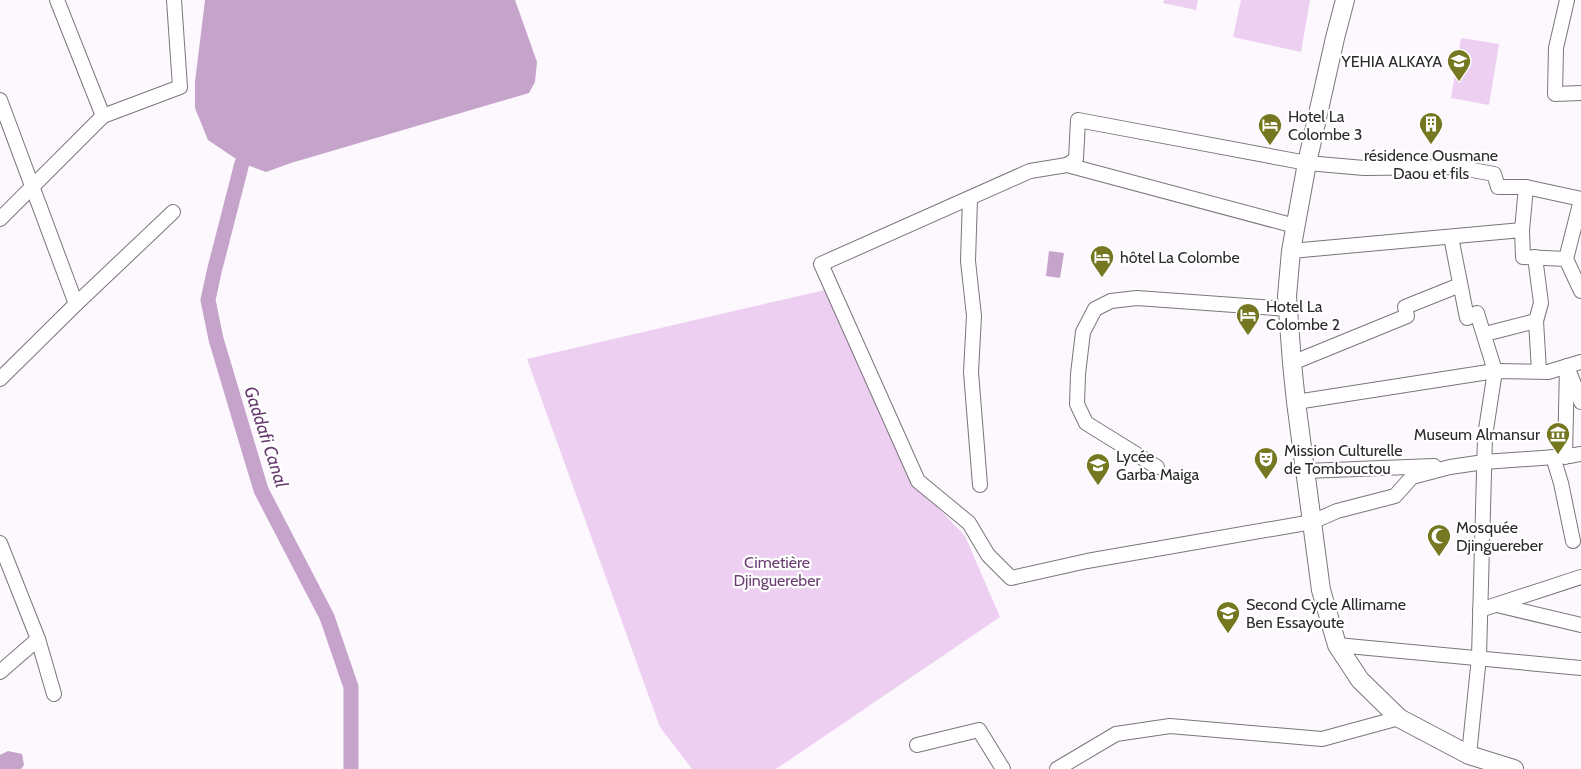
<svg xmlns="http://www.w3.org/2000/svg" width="1581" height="769" font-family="Cabin,sans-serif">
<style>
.green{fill:#edcff2}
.water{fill:#c5a3cb}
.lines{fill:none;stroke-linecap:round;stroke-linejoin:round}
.canal{stroke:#c5a3cb;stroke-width:15}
.minor-casing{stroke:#7b757c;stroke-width:16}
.major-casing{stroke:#7b757c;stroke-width:20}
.minor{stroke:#fff;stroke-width:14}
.major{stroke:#fff;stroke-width:18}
.labels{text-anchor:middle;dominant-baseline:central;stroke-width:4.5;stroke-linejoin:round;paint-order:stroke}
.poi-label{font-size:16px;fill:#2d2b2e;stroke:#fff;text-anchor:start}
.park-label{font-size:16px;fill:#6d4075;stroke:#fff}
.water-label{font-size:18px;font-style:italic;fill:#673b6f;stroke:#fff}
</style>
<rect width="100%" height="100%" fill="#fdf7fe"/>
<g class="green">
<polygon points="1164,0 1198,0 1196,10 1163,3"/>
<polygon points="1241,0 1310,0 1301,52 1233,37"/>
<polygon points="1461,38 1499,44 1489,105 1451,98"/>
<polygon points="825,290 910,478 965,536 1000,617 776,769 692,769 660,727 527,359"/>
</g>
<g class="water">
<polygon points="205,0 515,0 537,62 535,82 529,93 291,163 266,172 242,163 208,140 195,108 195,82"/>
<polygon points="1049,251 1064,253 1060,278 1046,276"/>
<polygon points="8,751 22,754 24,765 21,769 0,769 0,755"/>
</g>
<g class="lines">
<polyline class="canal" points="242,163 214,272 208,300 216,339 261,490 327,617 351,687 351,769"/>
<g class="minor-casing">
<g id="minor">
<polyline points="57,0 103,116"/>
<polyline points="1567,0 1556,48 1555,94 1581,93"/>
<polyline points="0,100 76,304"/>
<polyline points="1067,165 1076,159 1078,120 1307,163 1364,168 1456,167 1494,174 1498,187 1526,187 1581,199"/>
<polyline points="970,198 968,261 974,316 971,372 980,485"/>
<polyline points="0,219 103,116 180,87 174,0"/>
<polyline points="1295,226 1067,165 1030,171 821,264 918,481 969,523 988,555 1011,578 1087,561 1312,522 1337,511 1395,496 1412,477 1450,467 1484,462 1569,456 1581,454"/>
<polyline points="1522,230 1526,187"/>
<polyline points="1451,237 1467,318 1477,313 1495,371 1485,436 1479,657 1469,755"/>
<polyline points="1291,251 1522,230 1523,257 1566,259 1581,291"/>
<polyline points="1535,257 1541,303 1536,321 1539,371"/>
<polyline points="1566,259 1581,200"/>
<polyline points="1485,334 1536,321"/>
<polyline points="1292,363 1407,316 1405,307 1460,285"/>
<polyline points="1570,374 1581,402"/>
<polyline points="0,379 76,304 173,212"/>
<polyline points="1296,402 1495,371 1548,372 1581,362"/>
<polyline points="1553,457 1561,483 1573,541"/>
<polyline points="1565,457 1567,366"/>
<polyline points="1157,467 1086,423 1077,404 1078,374 1083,332 1095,309 1111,301 1137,298 1288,309"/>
<polyline points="1305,471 1434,466"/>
<polyline points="0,543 38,639 54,694"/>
<polyline points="1497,605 1581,625"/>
<polyline points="1480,610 1581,577"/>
<polyline points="1337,645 1581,668"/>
<polyline points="0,672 38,639"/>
<polyline points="917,745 979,730 1003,769"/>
<polyline points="1057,769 1116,734 1170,726 1322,739 1399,718"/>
</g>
</g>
<g class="major-casing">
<polyline id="major" points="1345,0 1335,38 1307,163 1291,251 1287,296 1292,363 1296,402 1321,590 1337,645 1360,680 1399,718 1469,755 1514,769"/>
</g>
<use href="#minor" class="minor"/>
<use href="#major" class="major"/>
</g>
<defs>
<g id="school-pin" transform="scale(1.25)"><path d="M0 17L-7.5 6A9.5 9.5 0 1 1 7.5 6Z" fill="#757821" stroke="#fff"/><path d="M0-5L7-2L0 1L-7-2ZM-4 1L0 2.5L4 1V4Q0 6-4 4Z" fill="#fff"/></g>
<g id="building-pin" transform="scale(1.25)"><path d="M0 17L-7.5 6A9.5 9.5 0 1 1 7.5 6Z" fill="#757821" stroke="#fff"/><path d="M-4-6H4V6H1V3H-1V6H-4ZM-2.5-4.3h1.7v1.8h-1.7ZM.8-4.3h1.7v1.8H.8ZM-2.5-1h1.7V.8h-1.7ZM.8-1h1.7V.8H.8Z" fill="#fff"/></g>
<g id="hotel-pin" transform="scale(1.25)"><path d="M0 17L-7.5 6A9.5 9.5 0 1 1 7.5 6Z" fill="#757821" stroke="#fff"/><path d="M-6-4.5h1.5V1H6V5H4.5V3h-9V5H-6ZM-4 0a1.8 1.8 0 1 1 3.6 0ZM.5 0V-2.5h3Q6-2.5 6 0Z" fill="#fff"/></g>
<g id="museum-pin" transform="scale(1.25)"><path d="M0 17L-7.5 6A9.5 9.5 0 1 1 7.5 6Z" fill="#757821" stroke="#fff"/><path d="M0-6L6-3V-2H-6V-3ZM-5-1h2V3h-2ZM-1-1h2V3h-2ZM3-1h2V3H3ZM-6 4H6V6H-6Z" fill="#fff"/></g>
<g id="theatre-pin" transform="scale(1.25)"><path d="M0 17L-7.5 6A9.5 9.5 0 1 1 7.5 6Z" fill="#757821" stroke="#fff"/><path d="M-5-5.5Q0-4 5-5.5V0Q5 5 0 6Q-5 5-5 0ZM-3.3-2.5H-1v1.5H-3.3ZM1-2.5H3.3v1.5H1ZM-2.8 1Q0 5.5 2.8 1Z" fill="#fff"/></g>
<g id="mosque-pin" transform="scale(1.25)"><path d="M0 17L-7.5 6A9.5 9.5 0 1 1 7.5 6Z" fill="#757821" stroke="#fff"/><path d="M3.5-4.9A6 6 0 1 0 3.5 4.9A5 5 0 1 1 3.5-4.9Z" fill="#fff"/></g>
</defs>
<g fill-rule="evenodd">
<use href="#school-pin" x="1459" y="61"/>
<use href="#building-pin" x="1431" y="124"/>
<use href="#hotel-pin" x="1270" y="125"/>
<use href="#hotel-pin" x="1102" y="257"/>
<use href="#hotel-pin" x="1248" y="315"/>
<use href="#museum-pin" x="1558" y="434"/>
<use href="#theatre-pin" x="1266" y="459"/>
<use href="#school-pin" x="1098" y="465"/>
<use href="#mosque-pin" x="1439" y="536"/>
<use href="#school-pin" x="1228" y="613"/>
</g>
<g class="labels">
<g class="poi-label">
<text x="1442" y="61" text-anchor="end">YEHIA ALKAYA</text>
<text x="1288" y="116">Hotel La<tspan x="1288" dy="18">Colombe 3</tspan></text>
<text x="1431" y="155" text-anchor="middle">résidence Ousmane<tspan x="1431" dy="18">Daou et fils</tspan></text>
<text x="1120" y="257">hôtel La Colombe</text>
<text x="1266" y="306">Hotel La<tspan x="1266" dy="18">Colombe 2</tspan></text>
<text x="1540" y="434" text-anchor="end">Museum Almansur</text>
<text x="1284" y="450">Mission Culturelle<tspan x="1284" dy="18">de Tombouctou</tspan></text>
<text x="1116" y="456">Lycée<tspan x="1116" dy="18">Garba Maiga</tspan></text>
<text x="1456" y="527">Mosquée<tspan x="1456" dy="18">Djinguereber</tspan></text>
<text x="1246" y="604">Second Cycle Allimame<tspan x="1246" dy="18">Ben Essayoute</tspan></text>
</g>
<g class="park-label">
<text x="777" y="562">Cimetière<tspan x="777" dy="18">Djinguereber</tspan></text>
</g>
<g class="water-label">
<text transform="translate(266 437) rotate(72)">Gaddafi Canal</text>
</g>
</g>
</svg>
